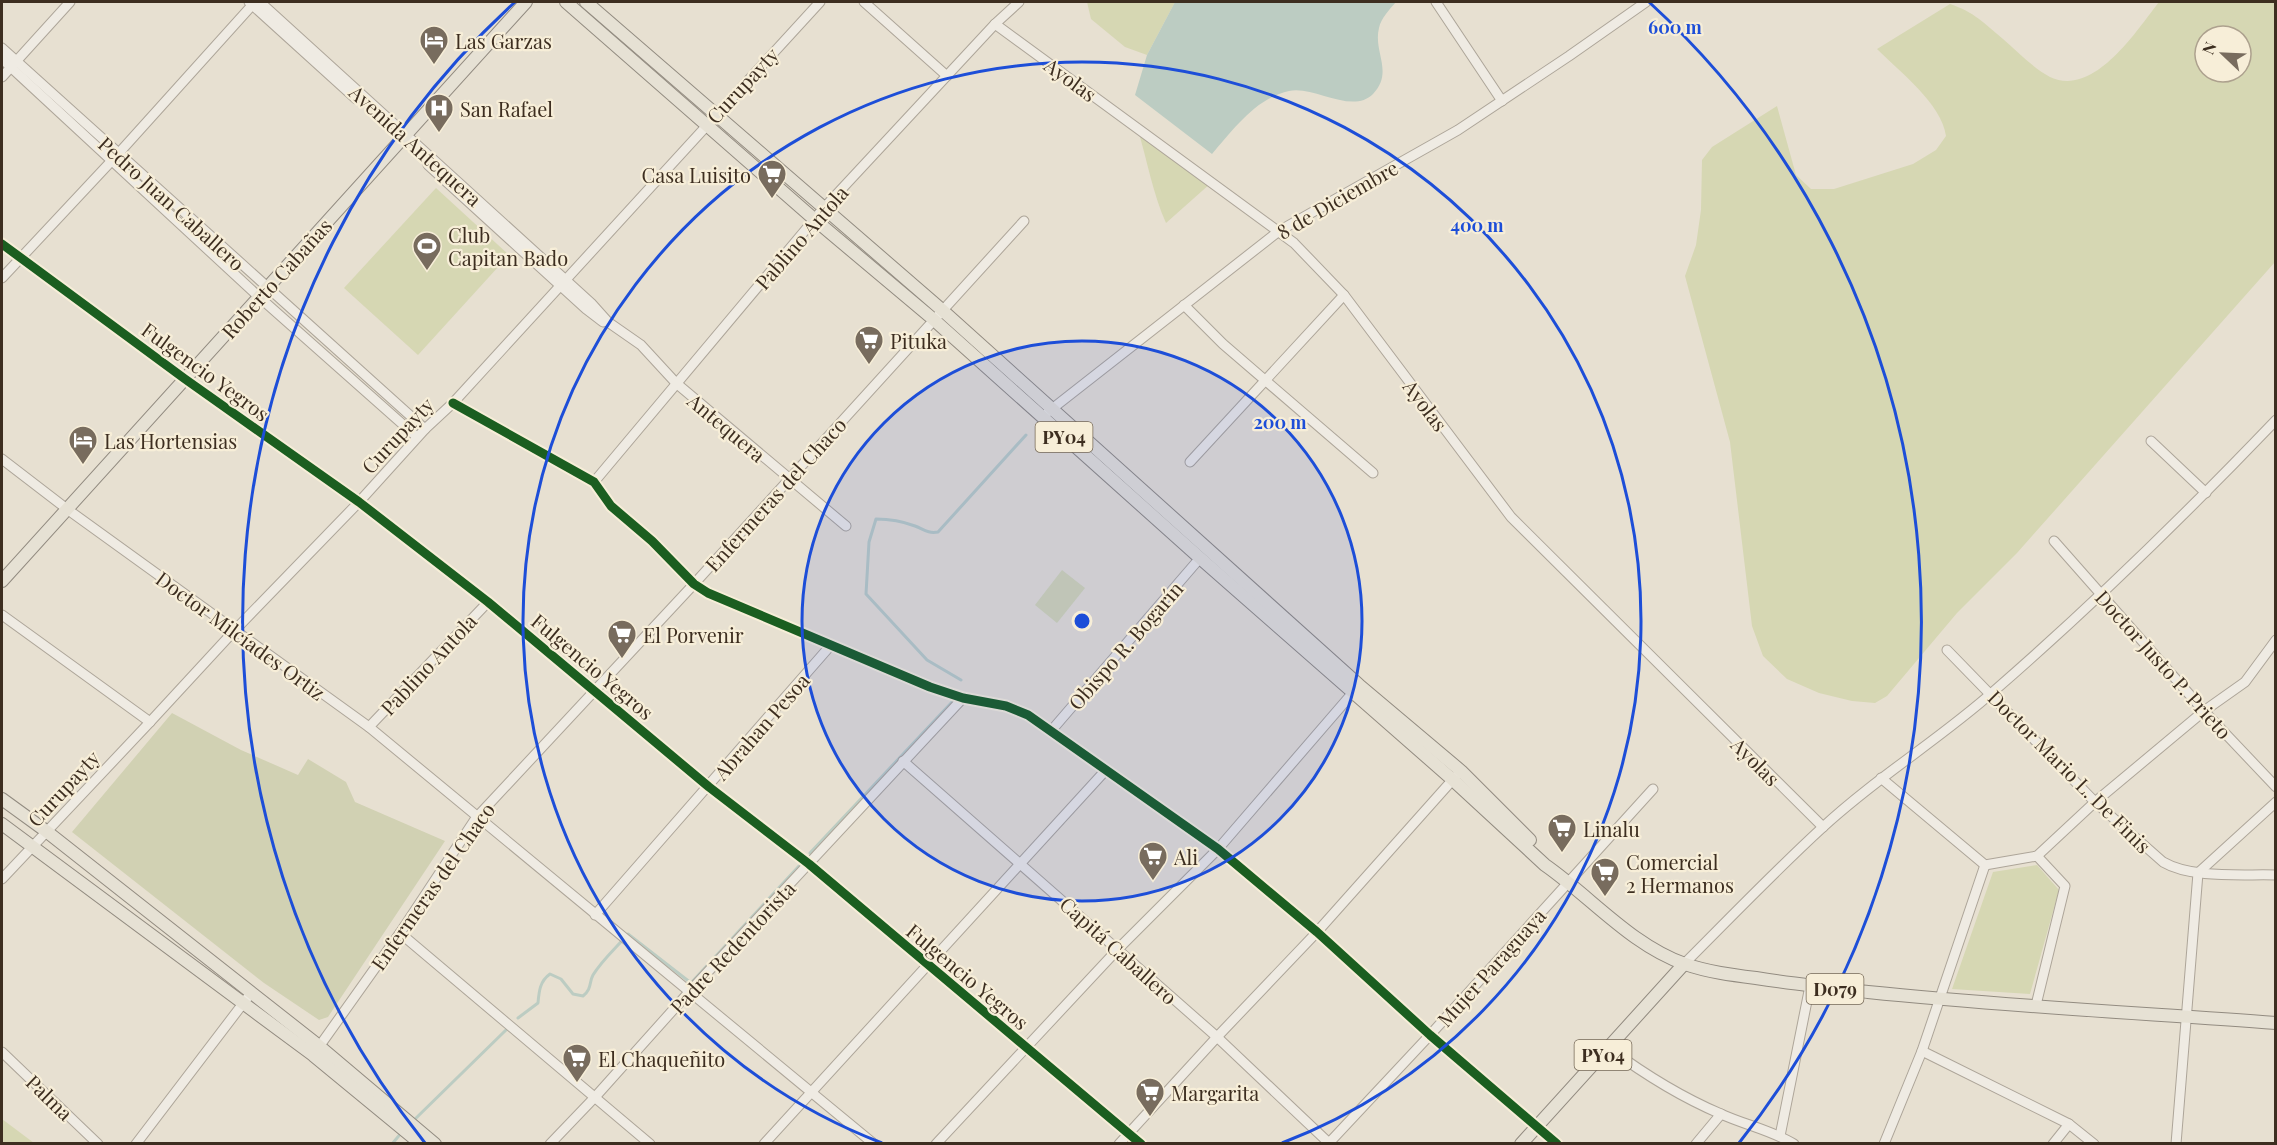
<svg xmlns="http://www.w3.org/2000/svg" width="2277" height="1145" font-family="'Playfair Display',serif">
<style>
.green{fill:#d6d7b3;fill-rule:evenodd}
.cemetery{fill:#d1d1b3}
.water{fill:#bcccc2}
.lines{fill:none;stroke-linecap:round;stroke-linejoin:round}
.stream{stroke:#bcccc2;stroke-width:3}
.minor-casing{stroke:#ada599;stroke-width:11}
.major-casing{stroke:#928b80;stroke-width:14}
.minor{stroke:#efebe3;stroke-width:9}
.major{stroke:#e6e1d4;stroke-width:12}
.cycleway-casing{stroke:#f7eed8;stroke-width:13}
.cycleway{stroke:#1b5e20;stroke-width:9}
.ring{fill:none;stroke:#1d4ed8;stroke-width:3}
.labels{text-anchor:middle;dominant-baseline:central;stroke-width:4.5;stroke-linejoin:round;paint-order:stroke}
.shield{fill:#f7eed8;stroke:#756857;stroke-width:1.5}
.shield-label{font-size:18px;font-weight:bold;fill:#3d2e20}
.poi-label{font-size:20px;fill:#3d2e20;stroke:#f7eed8;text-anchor:start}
.street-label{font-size:20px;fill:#3d2e20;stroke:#f7eed8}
.centre{fill:#1d4ed8;stroke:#f7eed8;stroke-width:3}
.ring-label{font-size:18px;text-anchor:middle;font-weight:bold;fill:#1d4ed8;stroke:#f7eed8;stroke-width:4.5;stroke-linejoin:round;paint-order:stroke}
</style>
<rect width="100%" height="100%" fill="#e7e0d1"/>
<g class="green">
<polygon points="1087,2 1175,2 1147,55 1125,47 1091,19"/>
<path d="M 2159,2 L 2275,2 L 2275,262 L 2017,553 L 1957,613 L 1887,696 L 1875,703 L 1852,701 L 1819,693 L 1787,679 L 1763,656 L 1752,626 L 1730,442 L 1685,276 L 1696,245 L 1701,210 L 1702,160 L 1712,147 L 1777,106 L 1796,175 L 1811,189 L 1834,189 L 1913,164 L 1936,150 L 1946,136 C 1942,104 1899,71 1877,49 L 1950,4 C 1974,12 1984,23 2003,39 C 2018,52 2033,68 2050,77 C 2094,98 2137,30 2159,2 ZM 2205,36 L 2241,36 L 2241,72 L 2205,72 Z"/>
<path d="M 1138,130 L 1211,183 L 1166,223 C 1153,194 1147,160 1138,130 Z"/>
<polygon points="436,188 509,255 418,355 344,288"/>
<polygon points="1062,570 1085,588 1057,623 1035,605"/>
<polygon points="2037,865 2059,890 2030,994 1952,989 1993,872"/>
<polygon points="2,1119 34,1143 2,1143"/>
</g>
<polygon class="cemetery" points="172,713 241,750 298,775 308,759 346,782 355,802 445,841 328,1017 319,1020 264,983 72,832"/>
<path class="water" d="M 1175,2 L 1396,2 C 1390,9 1381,18 1379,28 C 1373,52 1394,72 1373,94 C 1352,115 1313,85 1289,91 C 1256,98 1233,130 1212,154 L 1135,95 L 1147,55 Z"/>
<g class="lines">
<g class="stream">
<path d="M 961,680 L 927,660 L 866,594 L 869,542 L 876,519 C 889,519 902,521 915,526 C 923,529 928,534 938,532 L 1026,435"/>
<polyline points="810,853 953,701"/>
<path d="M 518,1018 L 538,1003 C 539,991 540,981 550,974 L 561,979 L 573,994 L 583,996 C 592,989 589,982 593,975 C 602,960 617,947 628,934 L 691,983 L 799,866"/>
<polyline points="413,1121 506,1030"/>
<polyline points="392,1144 402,1132"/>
</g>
<g class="minor-casing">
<g id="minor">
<polyline points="249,2 356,99"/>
<polyline points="260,2 591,303 608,322 641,345 676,383 846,526"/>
<polyline points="864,2 947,76"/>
<polyline points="1436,2 1502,101"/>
<polyline points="995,24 1294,243 1344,295 1511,517 1823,827"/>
<polyline points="2,48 425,429"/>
<polyline points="2,59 258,296 417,437"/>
<polyline points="2,77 70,2"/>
<polyline points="428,165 586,309 603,322"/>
<polyline points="2,244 185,379 359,502 488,602 709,787 809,864 1141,1144"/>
<polyline points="2,278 118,154 255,2"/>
<polyline points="1184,305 1223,344 1373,473"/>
<polyline points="453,403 594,482 611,506 652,541 694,584 708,593 930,687 963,698 1006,706 1028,715 1218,849 1317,932 1430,1035 1557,1144"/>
<polyline points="1048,412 1279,231 1458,130 1569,56 1646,2"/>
<polyline points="2151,441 2206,493"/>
<polyline points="2,459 67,509 369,727 874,1144"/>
<polyline points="1190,462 1344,295"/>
<polyline points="594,482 823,209 995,24 1019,2"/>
<polyline points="2054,541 2204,711 2276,787"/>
<polyline points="2,615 150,722"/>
<path d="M 1947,650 L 2095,802 L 2163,862 C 2192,879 2242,874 2276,875"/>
<polyline points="369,727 488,602"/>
<polyline points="1051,731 1200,558"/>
<polyline points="903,761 1217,1037 1330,1144"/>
<polyline points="1881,778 1985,865 2037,856 2095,802 2204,711 2245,682 2276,640"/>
<polyline points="2198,873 2276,802"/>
<polyline points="2,879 150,722 234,631 359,502 425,429 453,403 820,2"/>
<polyline points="595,915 831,645"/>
<polyline points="400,933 650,1144"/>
<path d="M 1684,964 C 1730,918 1775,871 1823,827 C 1877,777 1940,739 1994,691 C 2093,605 2186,514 2276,420"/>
<polyline points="2036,1005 2065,886 2037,856"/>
<path d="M 1609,1048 C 1644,1074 1681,1097 1721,1114 C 1745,1125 1771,1130 1794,1144"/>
<polyline points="316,1051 400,933 476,818 694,584 1024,221"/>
<polyline points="1922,1051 2069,1124 2094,1144"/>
<polyline points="2,1052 98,1144"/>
<polyline points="1780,1136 1810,986"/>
<polyline points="136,1144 251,993"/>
<polyline points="550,1144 596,1096 690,991 963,698"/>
<polyline points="764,1144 1105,771"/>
<polyline points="936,1144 1118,949 1218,849 1356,689"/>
<polyline points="1119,1144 1217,1037 1317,932 1456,776"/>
<polyline points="1328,1144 1430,1035 1653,789"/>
<polyline points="1696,1144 1721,1114"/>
<polyline points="1884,1144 1922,1051 1985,865"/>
<polyline points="2053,1144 2069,1124"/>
<polyline points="2176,1144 2198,873"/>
</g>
</g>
<g class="major-casing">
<g id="major">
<path d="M 566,2 L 814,219 L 933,319 L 1200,558 L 1453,780 L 1545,865 C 1591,897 1631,945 1685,964 C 1708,972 1732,975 1756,978 C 1793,984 1831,988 1868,992 C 2004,1006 2140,1013 2276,1023"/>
<polyline points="586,2 942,310 1359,685 1461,771 1530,840"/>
<polyline points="2,581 526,2"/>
<polyline points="2,799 46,831 319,1046 435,1144"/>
<polyline points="2,824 313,1055 421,1144"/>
<polyline points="1521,1144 1684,964"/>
</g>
</g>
<use href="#minor" class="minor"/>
<use href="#major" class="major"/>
<g class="cycleway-casing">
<g id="cycleway">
<polyline points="2,244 185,379 359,502 488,602 709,787 809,864 1141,1144"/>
<polyline points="453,403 594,482 611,506 652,541 694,584 708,593 930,687 963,698 1006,706 1028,715 1218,849 1317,932 1430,1035 1557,1144"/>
</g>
</g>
<use href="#cycleway" class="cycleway"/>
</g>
<circle cx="1082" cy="621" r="280" fill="#1d4ed8" fill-opacity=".12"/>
<g class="ring">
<circle cx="1082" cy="621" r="280"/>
<path d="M882 1143A559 559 0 1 1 1282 1143"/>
<path d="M425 1143A839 839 0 0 1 515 2M1649 2A839 839 0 0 1 1739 1143"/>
</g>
<defs>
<g id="hotel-pin" transform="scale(1.5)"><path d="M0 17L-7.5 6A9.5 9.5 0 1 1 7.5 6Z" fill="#786c5e" stroke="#f7eed8"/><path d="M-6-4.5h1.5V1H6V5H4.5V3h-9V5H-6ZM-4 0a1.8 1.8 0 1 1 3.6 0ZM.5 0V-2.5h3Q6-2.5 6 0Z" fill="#fff"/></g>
<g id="hospital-pin" transform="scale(1.5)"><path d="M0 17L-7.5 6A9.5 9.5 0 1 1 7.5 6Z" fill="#786c5e" stroke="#f7eed8"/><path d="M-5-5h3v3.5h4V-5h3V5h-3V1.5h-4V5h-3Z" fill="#fff"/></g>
<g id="supermarket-pin" transform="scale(1.5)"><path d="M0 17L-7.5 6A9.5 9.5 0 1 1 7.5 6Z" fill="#786c5e" stroke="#f7eed8"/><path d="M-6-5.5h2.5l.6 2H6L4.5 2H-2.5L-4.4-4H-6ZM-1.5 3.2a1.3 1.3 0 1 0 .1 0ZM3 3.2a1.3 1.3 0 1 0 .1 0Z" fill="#fff"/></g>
<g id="stadium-pin" transform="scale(1.5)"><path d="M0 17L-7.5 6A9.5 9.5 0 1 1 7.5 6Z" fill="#786c5e" stroke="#f7eed8"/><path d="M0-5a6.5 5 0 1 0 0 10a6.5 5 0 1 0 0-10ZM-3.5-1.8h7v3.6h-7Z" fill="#fff"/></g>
</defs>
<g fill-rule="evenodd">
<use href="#hotel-pin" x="434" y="40"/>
<use href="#hospital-pin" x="439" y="108"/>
<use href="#supermarket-pin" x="772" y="174"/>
<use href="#stadium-pin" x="427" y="246"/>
<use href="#supermarket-pin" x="869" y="340"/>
<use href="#hotel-pin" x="83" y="440"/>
<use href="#supermarket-pin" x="622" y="634"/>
<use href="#supermarket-pin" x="1562" y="828"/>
<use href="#supermarket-pin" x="1153" y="856"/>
<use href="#supermarket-pin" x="1605" y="872"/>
<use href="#supermarket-pin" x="577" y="1058"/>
<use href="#supermarket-pin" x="1150" y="1092"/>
</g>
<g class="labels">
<g class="shield">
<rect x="1035.5" y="422" width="57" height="30" rx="4.5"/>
<rect x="1806.5" y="974" width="57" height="30" rx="4.5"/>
<rect x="1574.5" y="1040" width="57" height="30" rx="4.5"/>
</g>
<g class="shield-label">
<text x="1064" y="437">PY04</text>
<text x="1835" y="989">D079</text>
<text x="1603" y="1055">PY04</text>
</g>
<g class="poi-label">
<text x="455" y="40">Las Garzas</text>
<text x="460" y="108">San Rafael</text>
<text x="751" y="174" text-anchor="end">Casa Luisito</text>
<text x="448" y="234">Club<tspan x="448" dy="23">Capitan Bado</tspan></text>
<text x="890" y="340">Pituka</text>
<text x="104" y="440">Las Hortensias</text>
<text x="643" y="634">El Porvenir</text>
<text x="1583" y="828">Linalu</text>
<text x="1174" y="856">Ali</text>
<text x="1626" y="861">Comercial<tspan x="1626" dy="23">2 Hermanos</tspan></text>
<text x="598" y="1058">El Chaqueñito</text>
<text x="1171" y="1092">Margarita</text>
</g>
<g class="street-label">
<text transform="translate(1071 79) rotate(36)">Ayolas</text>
<text transform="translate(742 85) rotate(-47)">Curupayty</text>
<text transform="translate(416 145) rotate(42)">Avenida Antequera</text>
<text transform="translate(1337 199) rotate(-30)">8 de Diciembre</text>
<text transform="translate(172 203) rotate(42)">Pedro Juan Caballero</text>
<text transform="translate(801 237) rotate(-49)">Pablino Antola</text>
<text transform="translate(276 278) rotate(-48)">Roberto Cabañas</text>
<text transform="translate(206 371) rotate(36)">Fulgencio Yegros</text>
<text transform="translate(1426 405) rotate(53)">Ayolas</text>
<text transform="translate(727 427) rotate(40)">Antequera</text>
<text transform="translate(397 435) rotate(-47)">Curupayty</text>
<text transform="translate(775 494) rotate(-48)">Enfermeras del Chaco</text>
<text transform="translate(241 635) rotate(36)">Doctor Milcíades Ortiz</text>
<text transform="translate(1125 645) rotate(-49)">Obispo R. Bogarín</text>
<text transform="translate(428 664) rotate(-47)">Pablino Antola</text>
<text transform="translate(2164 664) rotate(48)">Doctor Justo P. Prieto</text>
<text transform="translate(593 666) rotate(40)">Fulgencio Yegros</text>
<text transform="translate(761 726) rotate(-49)">Abrahan Pesoa</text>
<text transform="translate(1756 761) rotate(45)">Ayolas</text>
<text transform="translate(2070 771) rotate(45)">Doctor Mario L. De Finis</text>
<text transform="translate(63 788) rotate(-47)">Curupayty</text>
<text transform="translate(432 886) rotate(-55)">Enfermeras del Chaco</text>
<text transform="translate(732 947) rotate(-47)">Padre Redentorista</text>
<text transform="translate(1119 950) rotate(42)">Capitá Caballero</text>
<text transform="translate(1491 967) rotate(-48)">Mujer Paraguaya</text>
<text transform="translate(968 976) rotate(40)">Fulgencio Yegros</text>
<text transform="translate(50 1097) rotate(44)">Palma</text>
</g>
</g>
<circle cx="1082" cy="621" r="9" class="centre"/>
<g class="ring-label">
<text x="1675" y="34">600 m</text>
<text x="1477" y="232">400 m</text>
<text x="1280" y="429">200 m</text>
</g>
<rect width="2277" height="1145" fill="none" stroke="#3d2e20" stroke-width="6"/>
<g transform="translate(2223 54) rotate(293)"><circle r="28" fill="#f7eed8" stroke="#ada18e" stroke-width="1.5"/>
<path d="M0-4.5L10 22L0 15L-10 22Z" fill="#786c5e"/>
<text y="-9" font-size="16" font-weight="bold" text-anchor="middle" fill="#3d2e20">N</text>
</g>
</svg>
